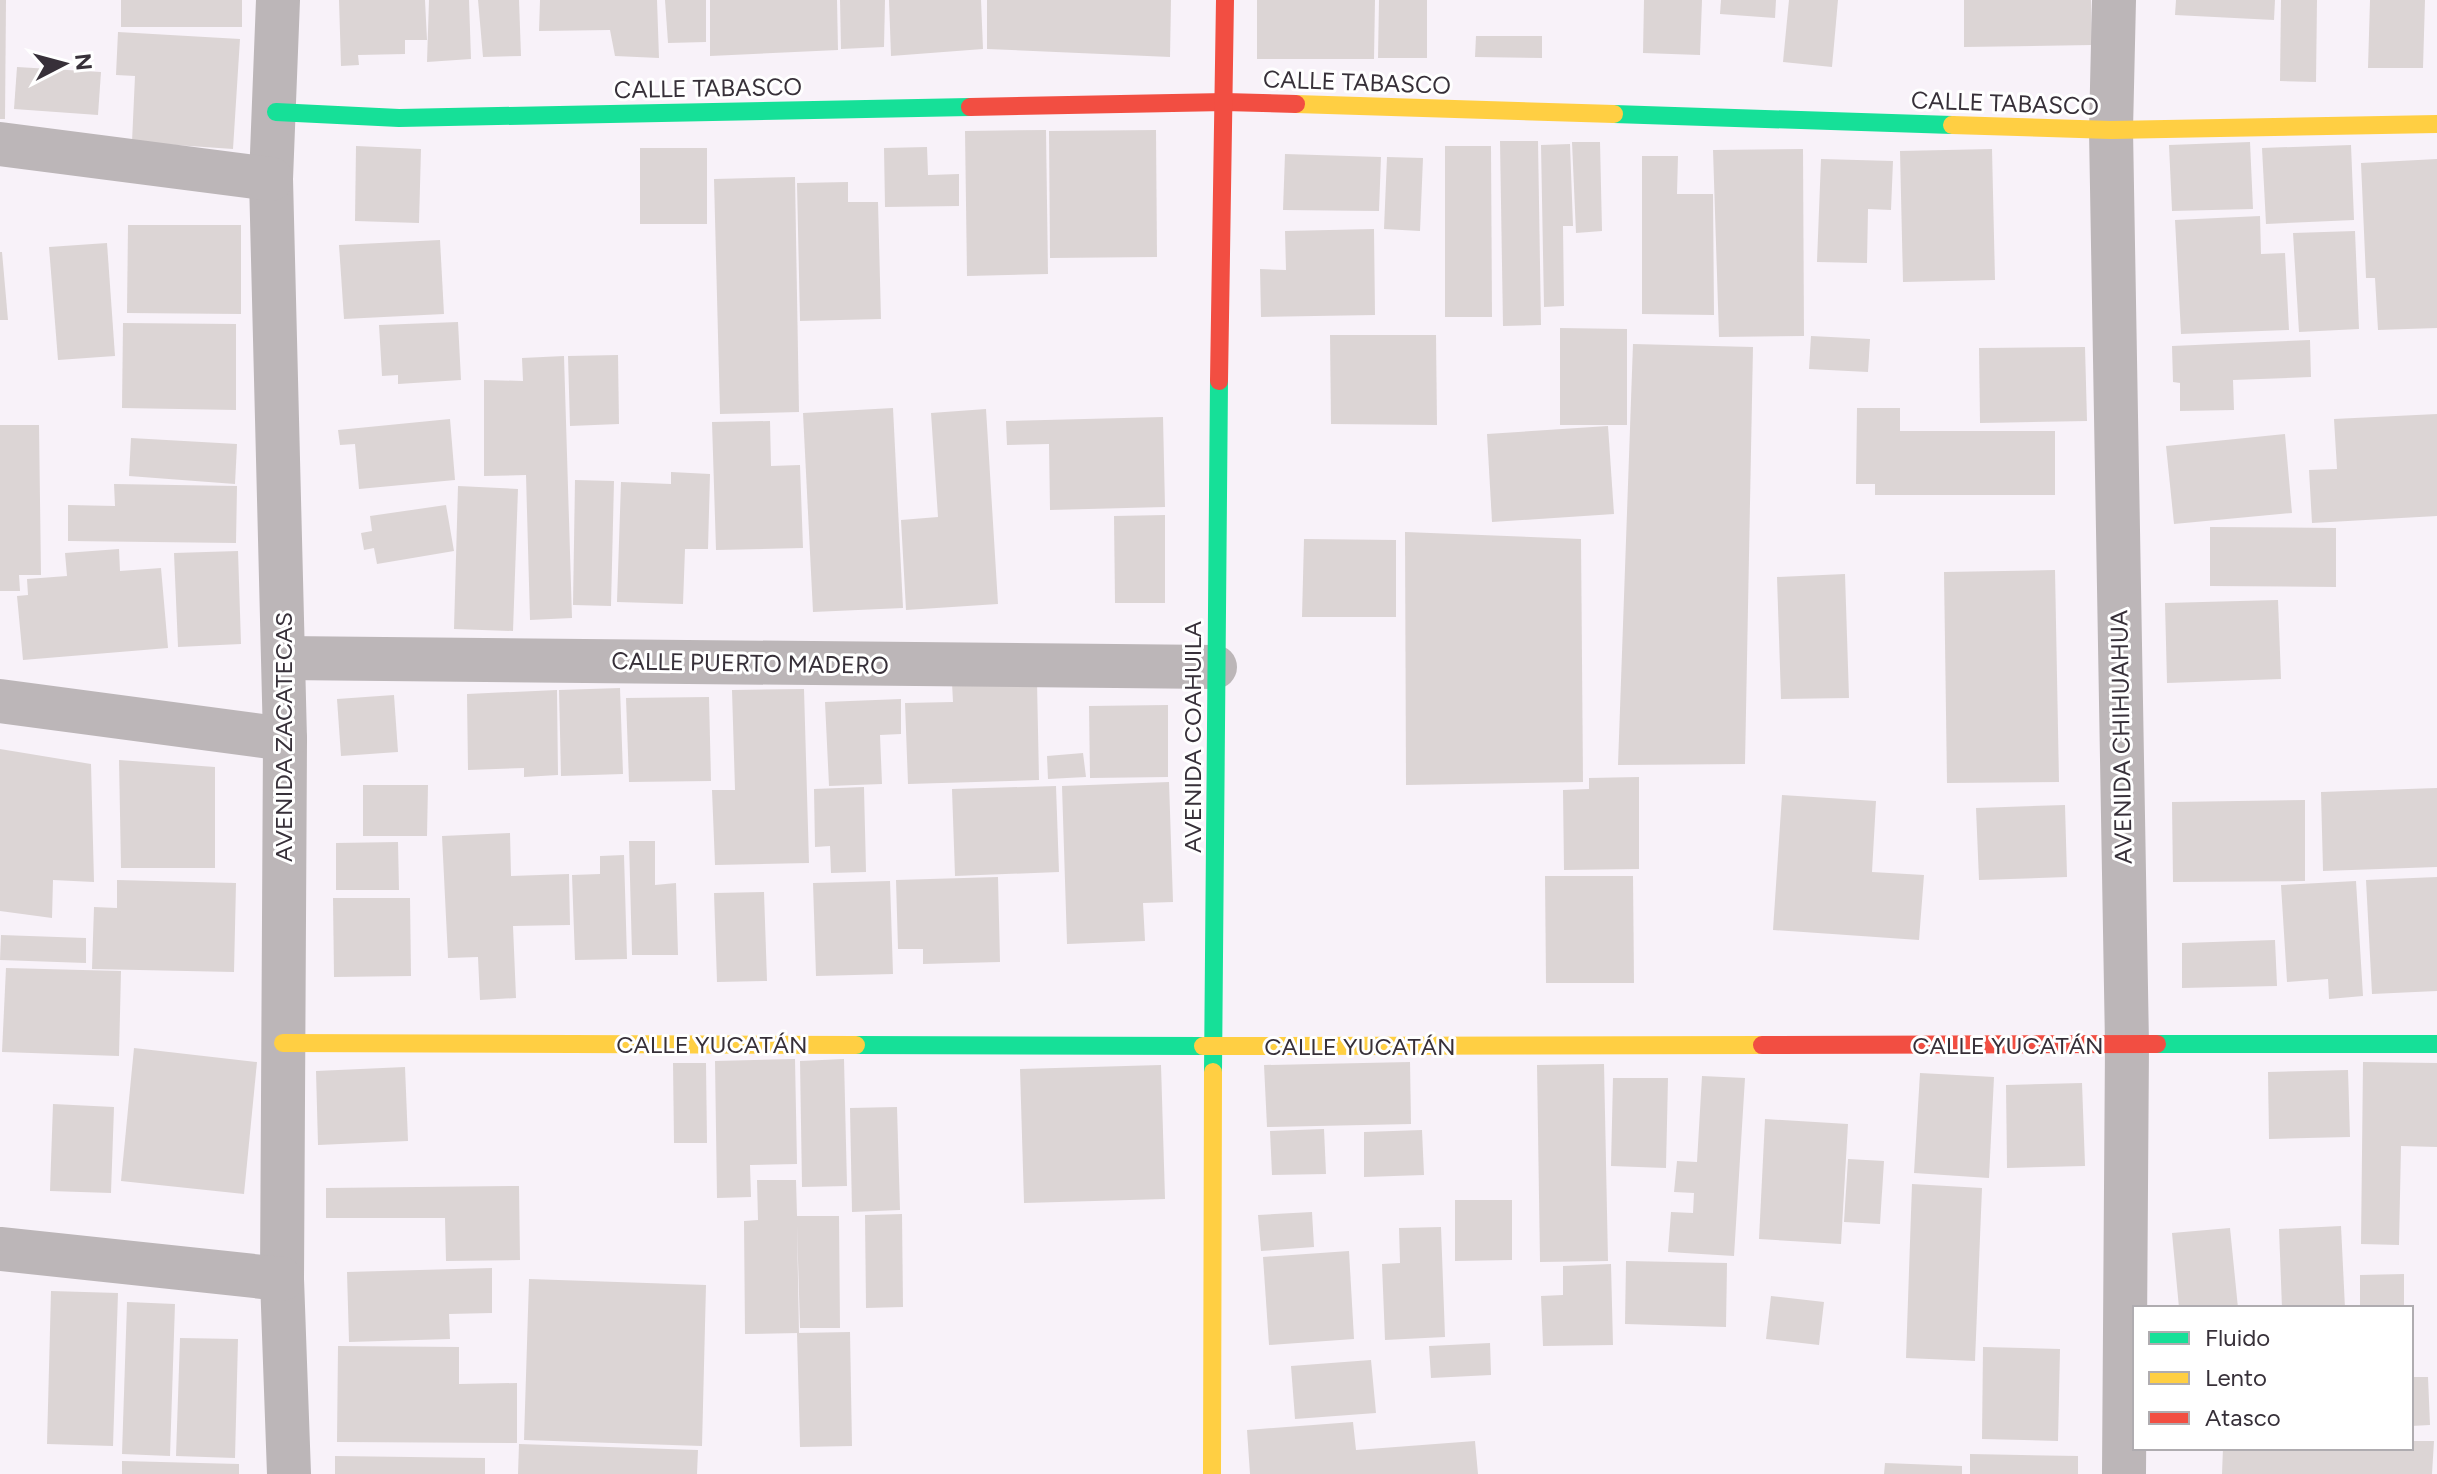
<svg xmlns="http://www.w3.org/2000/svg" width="2437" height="1474" font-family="Figtree,sans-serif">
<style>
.building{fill:#dcd5d5}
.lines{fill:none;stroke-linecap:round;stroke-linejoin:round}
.street{stroke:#bcb6b8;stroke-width:44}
.fast{stroke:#16e098;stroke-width:18}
.slow{stroke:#ffcf43;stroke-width:18}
.jam{stroke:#f24e42;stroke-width:18}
.labels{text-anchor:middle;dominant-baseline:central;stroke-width:6;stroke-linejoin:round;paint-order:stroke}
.street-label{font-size:24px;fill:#373039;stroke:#fff}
</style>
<rect width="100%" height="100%" fill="#f8f2f9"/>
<g class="building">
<polygon points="0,0 6,0 5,119 0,119"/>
<rect x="121" y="0" width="121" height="27"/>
<polygon points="339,0 425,0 427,40 405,40 405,54 358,55 359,65 341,66"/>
<polygon points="429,0 469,0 471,59 427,62"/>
<polygon points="478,0 519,0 521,56 483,57"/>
<polygon points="540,0 657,0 659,58 615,56 610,30 539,31"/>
<polygon points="665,0 706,0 706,42 668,43"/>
<polygon points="710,0 837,0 838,50 710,56"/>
<polygon points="840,0 885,0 884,47 841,49"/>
<polygon points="889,0 981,0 983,49 891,56"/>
<polygon points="987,0 1171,0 1170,57 987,49"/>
<polygon points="1257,0 1375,0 1374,59 1257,59"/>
<polygon points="1379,0 1427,0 1427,58 1378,58"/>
<polygon points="1644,0 1702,0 1700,55 1643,53"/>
<polygon points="1721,0 1776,0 1775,18 1720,14"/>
<polygon points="1789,0 1838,0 1832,67 1783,62"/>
<polygon points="1964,0 2091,0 2092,45 1964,47"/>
<polygon points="2176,0 2275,0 2274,20 2175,15"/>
<polygon points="2281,0 2317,0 2316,82 2280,81"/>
<polygon points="2370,0 2425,0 2423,68 2368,68"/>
<polygon points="118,32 240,39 233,149 132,142 135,76 116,75"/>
<polygon points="1476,36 1542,36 1542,58 1475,57"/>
<polygon points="17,67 101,72 98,115 14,109"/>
<polygon points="1046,130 1048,274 967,276 965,131"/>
<polygon points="1156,130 1157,257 1050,258 1049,131"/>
<polygon points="1500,141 1538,141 1541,325 1503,326"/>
<polygon points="1572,142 1600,142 1602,231 1576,233"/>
<polygon points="2250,142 2253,209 2172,211 2169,145"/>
<polygon points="1570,144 1573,226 1563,226 1564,306 1544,307 1541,145"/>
<polygon points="2351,145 2354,220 2266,224 2262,148"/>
<polygon points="356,146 421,149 419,223 355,221"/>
<polygon points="1445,146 1491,146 1492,317 1445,317"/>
<polygon points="927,147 928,175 959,174 959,206 885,207 884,148"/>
<rect x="640" y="148" width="67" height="76"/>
<polygon points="1803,149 1804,336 1719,337 1713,150"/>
<polygon points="1992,149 1995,280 1903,282 1900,151"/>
<polygon points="1285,154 1381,157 1379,211 1283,210"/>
<polygon points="1642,156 1678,156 1677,194 1713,194 1714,315 1642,314"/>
<polygon points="1387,157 1423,158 1420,231 1384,229"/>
<polygon points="1821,159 1893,161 1891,210 1868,209 1867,263 1817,262"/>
<polygon points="2437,159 2437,328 2378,330 2375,278 2366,278 2361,163"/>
<polygon points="795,177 799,412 720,414 714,179"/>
<polygon points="848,182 848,202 878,202 881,319 800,321 797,183"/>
<polygon points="2260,216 2261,254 2285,253 2289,330 2181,334 2175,220"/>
<polygon points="128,225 241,225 241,314 127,313"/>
<polygon points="1374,229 1375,315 1261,317 1260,269 1286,270 1285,231"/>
<polygon points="2355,231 2359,329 2299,332 2293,233"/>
<polygon points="440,240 444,314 344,319 339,245"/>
<polygon points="107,243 115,356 58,360 49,247"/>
<polygon points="0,252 2,252 8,320 0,320"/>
<polygon points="458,322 461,380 398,384 398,375 382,376 379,325"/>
<polygon points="123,323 236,324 236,410 122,408"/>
<polygon points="1560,328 1627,329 1627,425 1560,425"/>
<polygon points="1330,335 1436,335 1437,425 1331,424"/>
<polygon points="1811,336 1870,339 1868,372 1809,369"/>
<polygon points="2310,340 2311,377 2233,380 2234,410 2180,411 2180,383 2173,382 2172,346"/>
<polygon points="1633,344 1753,347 1745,764 1618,765"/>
<polygon points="2085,347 2087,421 1980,423 1979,348"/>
<polygon points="618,355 619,424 570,426 568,356"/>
<polygon points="564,356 572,618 530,620 526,475 484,476 484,380 523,381 522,358"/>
<polygon points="893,408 903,608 813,612 803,413"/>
<polygon points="1857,408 1900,408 1900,431 2055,431 2055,495 1875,495 1875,484 1856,484"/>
<polygon points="986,409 998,604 906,610 901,520 938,517 931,413"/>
<polygon points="2437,414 2437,516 2312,523 2309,470 2337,469 2334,419"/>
<polygon points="1163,417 1165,507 1050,510 1049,444 1007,445 1006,421"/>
<polygon points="450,419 455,480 359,489 355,444 340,445 338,430"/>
<polygon points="770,421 771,466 800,465 803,548 716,550 712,422"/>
<polygon points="0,425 39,425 41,575 19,575 20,591 0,591"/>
<polygon points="1608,426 1614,514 1492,522 1487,434"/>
<polygon points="2285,434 2292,513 2174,524 2166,446"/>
<polygon points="131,438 237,444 235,484 129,476"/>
<polygon points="671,472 710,474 708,549 685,549 683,604 617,602 621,482 671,484"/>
<polygon points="575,480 614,481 611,606 573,605"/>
<polygon points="114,484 237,486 236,543 68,541 68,505 115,506"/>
<polygon points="458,486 518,489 513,631 454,629"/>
<polygon points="446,505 454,551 377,564 374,548 364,550 361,533 372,531 370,516"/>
<polygon points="1165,515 1165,603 1115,603 1114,516"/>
<polygon points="2210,527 2336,528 2336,587 2210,586"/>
<polygon points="1405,532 1581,539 1583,782 1406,785"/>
<polygon points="1304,539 1396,540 1396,617 1302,617"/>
<polygon points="119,549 120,571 161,568 168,648 23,660 17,596 28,595 27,579 67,576 65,553"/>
<polygon points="238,551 241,644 178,647 174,553"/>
<polygon points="2055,570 2059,782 1947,783 1944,572"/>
<polygon points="1845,574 1849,698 1781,699 1777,577"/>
<polygon points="2278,600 2281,679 2167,683 2165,603"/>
<polygon points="1037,681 1039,780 908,784 905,703 953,702 952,683"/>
<polygon points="620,688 623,774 561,776 559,690"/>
<polygon points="804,689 809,863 715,865 712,790 735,790 732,690"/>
<polygon points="557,690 558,775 524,777 524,768 468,770 467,694"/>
<polygon points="394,695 398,752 341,756 337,699"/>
<polygon points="709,697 711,781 629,782 626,698"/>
<polygon points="901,699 901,734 880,735 882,784 829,786 825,702"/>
<polygon points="1168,705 1168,777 1090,778 1089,706"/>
<polygon points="0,749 91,764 94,882 53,880 52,918 0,911"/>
<polygon points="1083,753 1086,777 1048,779 1047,756"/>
<polygon points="119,760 215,767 215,868 121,868"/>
<polygon points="1639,777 1639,869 1564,870 1563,790 1589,789 1589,778"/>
<polygon points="1169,782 1173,902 1143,903 1145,941 1067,944 1062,786"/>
<polygon points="363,785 428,785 427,836 363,836"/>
<polygon points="1056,786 1059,872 955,876 952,789"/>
<polygon points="864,787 866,872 831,873 830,846 815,847 814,789"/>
<polygon points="2437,788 2437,867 2323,871 2321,792"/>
<polygon points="1782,795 1876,801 1872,872 1924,875 1919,940 1773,930"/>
<polygon points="2305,800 2305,881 2173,882 2172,802"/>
<polygon points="2065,805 2067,877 1979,880 1976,808"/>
<polygon points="510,833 511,876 569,874 570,925 513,926 516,998 480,1000 478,957 448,958 442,836"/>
<polygon points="629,841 655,841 655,885 676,883 678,955 632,955"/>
<polygon points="398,842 399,890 336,890 336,843"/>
<polygon points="624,855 627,959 575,960 572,875 600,874 600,856"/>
<polygon points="1545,876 1633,876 1634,983 1546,983"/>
<polygon points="998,877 1000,962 923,964 923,949 898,949 896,880"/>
<polygon points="2437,877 2437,991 2372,994 2366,880"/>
<polygon points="117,880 236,883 234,972 92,969 94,907 117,908"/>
<polygon points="890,881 893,974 816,976 813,883"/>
<polygon points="2356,881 2363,996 2329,999 2328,979 2287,982 2281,885"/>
<polygon points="764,892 767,981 717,982 714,893"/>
<polygon points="333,898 410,898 411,976 334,977"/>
<polygon points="1,935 86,938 86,963 0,960"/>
<polygon points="2275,940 2277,986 2182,988 2182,943"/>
<polygon points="6,968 121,971 119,1056 2,1052"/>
<polygon points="134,1048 257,1062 244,1194 121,1181"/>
<polygon points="795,1059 797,1164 750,1165 751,1197 717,1198 715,1061"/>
<polygon points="844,1059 847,1186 802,1187 800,1061"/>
<polygon points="1410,1062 1411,1124 1267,1127 1264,1065"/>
<polygon points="2363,1062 2437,1063 2437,1147 2401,1146 2399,1245 2361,1244"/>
<polygon points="673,1063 706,1063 707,1143 674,1143"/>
<polygon points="1604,1064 1608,1261 1540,1262 1537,1065"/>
<polygon points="1161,1065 1165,1199 1024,1203 1020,1069"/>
<polygon points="405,1067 408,1141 318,1145 316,1071"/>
<polygon points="2348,1070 2350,1137 2269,1139 2268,1072"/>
<polygon points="1920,1073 1994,1077 1989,1178 1914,1173"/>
<polygon points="1702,1076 1745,1078 1734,1256 1668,1252 1671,1212 1693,1213 1694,1193 1674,1192 1677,1161 1697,1162"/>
<polygon points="1613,1078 1668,1078 1666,1168 1611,1166"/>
<polygon points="2082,1083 2085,1166 2007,1168 2006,1085"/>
<polygon points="53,1104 114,1107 111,1193 50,1191"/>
<polygon points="897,1107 900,1210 852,1212 850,1108"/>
<polygon points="1765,1119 1848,1124 1841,1244 1759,1239"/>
<polygon points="1324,1129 1326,1174 1272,1175 1270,1131"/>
<polygon points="1422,1130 1424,1175 1364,1177 1364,1132"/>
<polygon points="1848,1159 1884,1161 1880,1224 1844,1222"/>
<polygon points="757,1180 796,1180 797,1216 839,1216 840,1328 800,1328 797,1225 799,1333 745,1334 744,1221 758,1220"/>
<polygon points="1912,1184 1982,1188 1975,1361 1906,1358"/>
<polygon points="519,1186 520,1260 446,1261 445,1218 326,1218 326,1188"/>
<polygon points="1455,1200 1512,1200 1512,1260 1455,1261"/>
<polygon points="1312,1212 1314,1247 1261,1251 1258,1215"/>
<polygon points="902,1214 903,1307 866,1308 865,1215"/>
<polygon points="2341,1226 2345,1308 2282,1308 2279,1229"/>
<polygon points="1441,1227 1445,1337 1385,1340 1382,1264 1400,1263 1399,1228"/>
<polygon points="2230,1228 2238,1308 2179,1308 2172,1233"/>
<polygon points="1349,1251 1354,1339 1269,1345 1263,1257"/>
<polygon points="1626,1261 1727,1263 1726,1327 1625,1324"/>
<polygon points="1611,1264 1613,1345 1543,1346 1541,1296 1563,1295 1563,1266"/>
<polygon points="492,1268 492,1313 449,1314 450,1339 349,1342 347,1272"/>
<polygon points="2404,1274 2404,1308 2360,1308 2360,1275"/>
<polygon points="529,1279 706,1285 702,1446 524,1440"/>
<polygon points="51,1291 118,1293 113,1446 47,1444"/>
<polygon points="1771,1296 1824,1302 1819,1345 1766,1339"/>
<polygon points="127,1302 175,1304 170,1456 122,1454"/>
<polygon points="850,1332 852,1446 800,1447 797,1333"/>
<polygon points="180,1338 238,1339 235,1458 176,1456"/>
<polygon points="1490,1343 1491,1375 1431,1378 1429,1346"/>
<polygon points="338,1346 459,1347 459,1384 517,1383 517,1443 337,1442"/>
<polygon points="1983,1347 2060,1349 2058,1441 1982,1439"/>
<polygon points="1371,1360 1376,1413 1295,1419 1291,1366"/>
<polygon points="2411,1377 2428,1377 2430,1425 2411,1426"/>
<polygon points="1353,1422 1356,1450 1475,1441 1478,1474 1250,1474 1247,1430"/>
<polygon points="2411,1441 2434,1441 2432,1474 2222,1474 2223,1448 2411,1448"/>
<polygon points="519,1444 698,1450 697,1474 518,1474"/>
<polygon points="1970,1454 2078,1456 2078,1474 1970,1474"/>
<polygon points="335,1456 485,1458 485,1474 335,1474"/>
<polygon points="122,1461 239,1464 239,1474 122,1474"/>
<polygon points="1885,1463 1962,1466 1962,1474 1884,1474"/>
</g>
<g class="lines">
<g class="street">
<polyline points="278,0 271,179 285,739 282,1279 289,1474"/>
<polyline points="2114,0 2111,130 2127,1045 2124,1474"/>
<polyline points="0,144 271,179"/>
<polyline points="284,658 1215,667"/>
<polyline points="0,701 285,739"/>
<polyline points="0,1249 282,1279"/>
</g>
<g class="fast">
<polyline points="276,112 399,118 970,107"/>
<polyline points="1614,114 1952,125"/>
<polyline points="2157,1044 2437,1044"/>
<polyline points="856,1045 1203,1046"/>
<polyline points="1213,1072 1219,381"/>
</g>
<g class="slow">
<polyline points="1296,104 1614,114"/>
<polyline points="1952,125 2111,130 2437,124"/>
<polyline points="283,1043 856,1045"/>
<polyline points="1203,1046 1762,1045"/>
<polyline points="1212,1474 1213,1072"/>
</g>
<g class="jam">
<polyline points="970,107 1225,102 1296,104"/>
<polyline points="1219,381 1225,0"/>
<polyline points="1762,1045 2157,1044"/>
</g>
</g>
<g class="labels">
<g class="street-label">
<text transform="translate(1357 82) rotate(2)">CALLE TABASCO</text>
<text transform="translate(708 88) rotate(-1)">CALLE TABASCO</text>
<text transform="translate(2005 103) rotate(2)">CALLE TABASCO</text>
<text transform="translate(750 663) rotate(1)">CALLE PUERTO MADERO</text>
<text transform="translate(283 737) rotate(-90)">AVENIDA ZACATECAS</text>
<text transform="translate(1192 737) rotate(-90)">AVENIDA COAHUILA</text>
<text transform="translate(2121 737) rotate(-91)">AVENIDA CHIHUAHUA</text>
<text x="712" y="1044">CALLE YUCATÁN</text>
<text x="2008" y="1045">CALLE YUCATÁN</text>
<text x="1360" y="1046">CALLE YUCATÁN</text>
</g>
</g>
<rect x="2133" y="1306" width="280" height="144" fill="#ffffff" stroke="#afacb0" stroke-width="2"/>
<rect x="2149" y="1332" width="40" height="12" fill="#16e098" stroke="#afacb0" stroke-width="2"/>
<text x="2205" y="1346" font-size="24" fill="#373039">Fluido</text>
<rect x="2149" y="1372" width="40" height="12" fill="#ffcf43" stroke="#afacb0" stroke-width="2"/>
<text x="2205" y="1386" font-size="24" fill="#373039">Lento</text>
<rect x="2149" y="1412" width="40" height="12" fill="#f24e42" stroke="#afacb0" stroke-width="2"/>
<text x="2205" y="1426" font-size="24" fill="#373039">Atasco</text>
<g transform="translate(64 64) rotate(84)" stroke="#ffffff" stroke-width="6" paint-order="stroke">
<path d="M0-6L14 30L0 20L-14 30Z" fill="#373039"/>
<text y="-12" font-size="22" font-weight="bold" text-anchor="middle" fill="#373039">N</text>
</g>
</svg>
